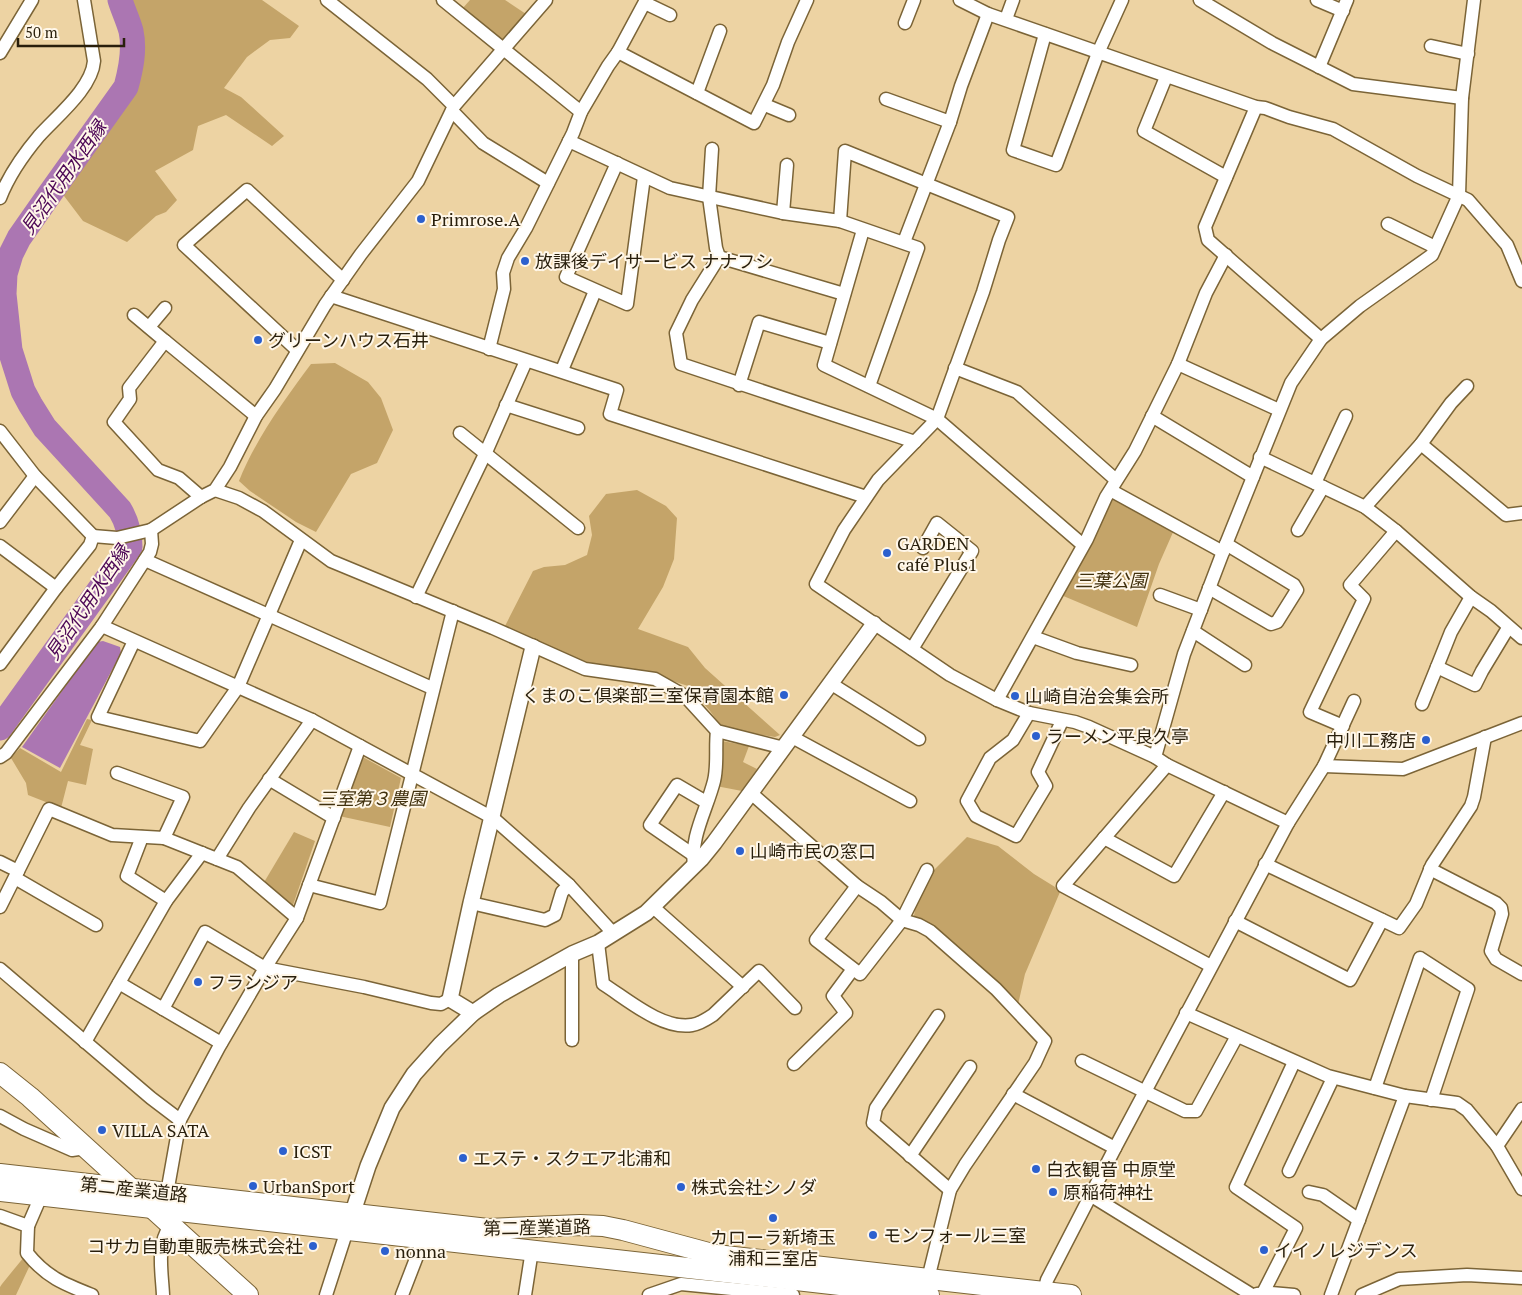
<svg xmlns="http://www.w3.org/2000/svg" width="1522" height="1295" font-family="'PT Serif','Noto Sans JP',serif">
<style>
.green{fill:#c4a469}
.water{fill:#ab76b2}
.lines{fill:none;stroke-linecap:round;stroke-linejoin:round}
.river{stroke:#ab76b2;stroke-width:25}
.minor-casing{stroke:#7b6437;stroke-width:15}
.tertiary-casing{stroke:#7b6437;stroke-width:18}
.primary-casing{stroke:#7b6437;stroke-width:22}
.minor{stroke:#fff;stroke-width:12}
.tertiary{stroke:#fff;stroke-width:15}
.primary{stroke:#fff;stroke-width:20}
.poi-dot{fill:#2c60ce;stroke:#fff7e9;stroke-width:2}
.labels{text-anchor:middle;dominant-baseline:central;stroke-width:4;stroke-linejoin:round;paint-order:stroke}
.poi-label{font-size:18px;fill:#291f0c;stroke:#fff7e9;text-anchor:start}
.park-label{font-size:18px;font-style:italic;fill:#41310e;stroke:#fff7e9}
.street-label{font-size:18px;fill:#291f0c;stroke:#fff7e9}
.water-label{font-size:19px;font-style:italic;fill:#4d0756;stroke:#fff7e9}
</style>
<rect width="100%" height="100%" fill="#edd3a3"/>
<g class="green">
<polygon points="129,0 262,0 299,26 290,38 270,40 247,57 224,88 241,97 284,136 272,146 226,115 198,126 193,150 155,171 177,200 166,212 156,216 127,242 83,221 58,188 76,170 126,87 132,13"/>
<polygon points="470,0 505,0 526,14 503,40 500,40 462,9"/>
<path d="M 335,363 L 368,382 L 381,398 L 393,430 L 377,463 L 351,474 L 316,532 L 296,522 L 250,491 L 239,481 C 255,440 285,399 311,364 Z"/>
<polygon points="637,490 666,506 677,518 674,559 663,587 638,629 688,647 705,668 780,735 775,737 723,729 710,711 688,686 636,669 585,663 542,648 505,626 533,571 544,567 565,565 587,555 592,535 589,516 606,494"/>
<polygon points="1116,498 1174,530 1159,564 1137,627 1061,595 1109,502"/>
<polygon points="87,719 92,720 80,745 93,749 86,785 68,781 61,808 28,795 26,783 11,758 20,748 61,772"/>
<polygon points="722,741 749,746 743,762 757,769 742,791 716,786"/>
<polygon points="361,756 401,778 390,827 339,816"/>
<polygon points="294,832 315,841 293,905 287,906 263,884"/>
<polygon points="967,837 998,846 1034,874 1055,887 1060,892 1025,974 1017,1009 987,976 914,916 919,885"/>
<polygon points="24,1257 30,1265 16,1295 0,1295 0,1287 2,1284"/>
</g>
<polygon class="water" points="103,641 120,647 121,653 60,768 22,747 97,642"/>
<g class="lines">
<path class="river" d="M 0,728 L 130,547 C 130,532 127,522 120,510 L 45,428 L 30,404 L 23,391 L 10,350 L 4,294 L 5,274 L 11,254 L 19,238 L 49,195 L 126,87 C 131,69 135,50 131,31 C 128,20 123,10 120,0"/>
<g class="minor-casing">
<g id="minor">
<polyline points="327,0 427,79 454,106"/>
<polyline points="443,0 581,112"/>
<polyline points="960,0 988,14 1256,107 1265,108 1289,117 1333,129 1417,176 1468,200 1507,245 1522,281"/>
<polyline points="1200,0 1272,43 1353,84 1462,98"/>
<polyline points="1317,0 1343,11"/>
<polyline points="645,3 670,15"/>
<polyline points="1006,19 1013,0"/>
<polyline points="905,23 914,0"/>
<polyline points="1045,34 1013,150 1056,165 1098,53 1122,0"/>
<polyline points="1431,46 1468,54"/>
<polyline points="618,52 754,123 773,85 788,42 807,0"/>
<polyline points="0,53 32,0"/>
<polyline points="1319,67 1347,0"/>
<polyline points="1166,77 1144,131 1226,177"/>
<polyline points="697,93 720,31"/>
<polyline points="886,99 950,122"/>
<polyline points="765,105 789,115"/>
<polyline points="1256,107 1205,227 1208,240 1321,339"/>
<polyline points="452,111 483,143 548,183"/>
<polyline points="569,141 670,188 783,213 840,221 918,248 869,386"/>
<polyline points="712,149 709,197 716,248 719,257 692,300 676,333 681,364 915,442"/>
<polyline points="617,163 566,277 627,304 644,177"/>
<path d="M 0,198 C 9,175 23,155 39,136 C 57,116 92,88 94,61 L 84,0"/>
<polyline points="783,213 787,165"/>
<polyline points="840,221 845,151 1008,217 999,240 983,292 937,419 878,480 844,530 816,584 950,675 997,700 1029,713 1075,722 1089,727 1155,757 1167,765 1288,823"/>
<polyline points="1388,224 1435,247"/>
<polyline points="863,230 824,365 937,419 1083,545"/>
<polyline points="904,242 950,122 961,86 988,14"/>
<polyline points="719,257 844,294"/>
<polyline points="331,296 617,390 610,414 866,497"/>
<polyline points="134,315 165,341"/>
<polyline points="149,327 165,308"/>
<polyline points="489,349 504,289 503,273 508,258 526,228 573,133 581,112 608,66 618,52 646,0"/>
<polyline points="297,350 184,245 247,190 343,280"/>
<polyline points="1178,364 1279,410"/>
<polyline points="955,368 1017,392 1116,480"/>
<polyline points="562,370 595,291"/>
<polyline points="739,385 759,322 830,343"/>
<polyline points="506,405 578,428"/>
<polyline points="1152,416 1253,477"/>
<polyline points="0,431 35,476 93,536"/>
<polyline points="460,433 578,528"/>
<polyline points="1421,444 1506,515 1522,513"/>
<polyline points="1260,457 1365,507 1396,531 1471,597 1491,611 1522,638"/>
<polyline points="1315,483 1346,416"/>
<polyline points="215,490 239,498 263,511 331,561 493,628 585,669 655,679 685,696 717,731 784,748"/>
<polyline points="1112,491 1223,552"/>
<polyline points="201,497 179,478 158,470 114,422 130,399 129,388 165,341 256,416"/>
<polyline points="1365,507 1421,444 1451,403 1467,386"/>
<polyline points="0,522 35,476"/>
<polyline points="1298,530 1323,487"/>
<polyline points="0,546 56,588"/>
<polyline points="145,560 432,688"/>
<polyline points="1209,588 1271,624 1277,622 1297,590 1294,585 1226,544"/>
<polyline points="1160,595 1201,610"/>
<polyline points="416,597 486,452 526,361"/>
<polyline points="1471,597 1451,632 1437,667 1475,685 1482,671 1508,628"/>
<polyline points="102,626 312,720 493,818 569,885 613,933"/>
<polyline points="1193,631 1245,665"/>
<polyline points="1033,637 1077,653 1131,665"/>
<polyline points="134,641 98,717 200,741 238,687 301,540"/>
<polyline points="912,649 972,551 937,523 923,548"/>
<polyline points="0,664 56,588 90,545 93,536 117,538 151,530 201,497 215,490 230,467 256,416 275,389 325,305 361,254 418,181 454,106 546,0"/>
<polyline points="830,683 919,739"/>
<polyline points="997,700 1087,539 1106,497 1135,451 1178,364 1206,293 1226,255"/>
<polyline points="1422,704 1437,667"/>
<polyline points="1029,713 1013,740 990,758 967,801 976,816 1016,836 1046,786 1038,772 1062,721"/>
<polyline points="1343,726 1310,712 1364,599 1350,585 1396,531"/>
<polyline points="792,737 910,801"/>
<polyline points="0,757 6,753 102,626 150,552 152,544 151,530"/>
<polyline points="1155,757 1184,654 1226,544 1291,383 1321,339 1360,306 1432,255 1459,195 1462,98 1474,0"/>
<polyline points="1167,765 1063,886 1211,966"/>
<polyline points="1324,766 1403,769 1522,723"/>
<polyline points="117,773 183,797 164,838"/>
<polyline points="269,779 334,818"/>
<polyline points="751,793 857,886 881,902 902,920 919,925 930,931 996,989 1045,1041 1035,1063 965,1165 950,1190 928,1279"/>
<polyline points="142,837 127,876 166,901"/>
<polyline points="1104,838 1174,876 1224,792"/>
<polyline points="692,854 650,825 677,785 706,802"/>
<polyline points="217,859 249,808 312,720"/>
<polyline points="0,862 18,871"/>
<polyline points="1265,864 1399,928 1416,904 1432,865 1471,806 1474,797 1485,737"/>
<path d="M 694,866 C 690,837 707,809 714,781 C 718,765 715,747 717,731"/>
<polyline points="1430,869 1496,903 1501,908 1502,914 1491,951 1496,959 1522,974"/>
<polyline points="15,878 96,925"/>
<polyline points="309,885 380,903 453,611"/>
<polyline points="857,886 816,940 860,974 902,920 927,870"/>
<polyline points="471,903 545,920 555,915 562,892 569,885"/>
<polyline points="0,907 49,809 112,835 164,838 237,867 297,918"/>
<polyline points="653,907 743,987"/>
<polyline points="1235,921 1350,980 1382,920"/>
<path d="M 598,943 L 603,984 C 627,999 662,1030 692,1025 C 699,1024 707,1019 713,1015 L 759,971 L 795,1008"/>
<polyline points="0,969 151,1098 180,1120"/>
<polyline points="119,983 221,1043"/>
<polyline points="163,1009 205,932 265,968 364,987 431,1003 441,1004 450,999"/>
<polyline points="1186,1013 1328,1076 1405,1096 1457,1103 1467,1110 1497,1146 1522,1189"/>
<polyline points="938,1016 876,1108 873,1123 950,1190"/>
<polyline points="572,1040 572,954"/>
<polyline points="85,1042 166,901 202,853"/>
<polyline points="1082,1061 1185,1111 1196,1111 1237,1036"/>
<polyline points="794,1064 846,1013 833,996 853,969"/>
<polyline points="1375,1088 1420,958 1468,989 1431,1100"/>
<polyline points="1013,1094 1115,1148"/>
<polyline points="0,1116 24,1129 72,1150 85,1148"/>
<polyline points="1497,1146 1522,1109"/>
<polyline points="910,1156 970,1067"/>
<polyline points="1289,1171 1333,1078"/>
<polyline points="1309,1192 1323,1195 1359,1220"/>
<polyline points="167,1193 180,1120 219,1047 265,968 297,918 360,746"/>
<polyline points="1090,1195 1252,1295"/>
<path d="M 0,1216 L 28,1226 L 27,1253 C 46,1277 64,1284 92,1295"/>
<polyline points="28,1226 41,1196"/>
<polyline points="1044,1292 1047,1280 1115,1148 1288,823 1324,766 1354,701"/>
<polyline points="1263,1293 1296,1228 1236,1187 1294,1062"/>
<polyline points="1257,1294 1271,1293 1294,1295"/>
<path d="M 163,1295 C 162,1272 156,1246 170,1226"/>
<polyline points="326,1295 347,1230"/>
<polyline points="402,1295 424,1238"/>
<polyline points="525,1295 532,1250"/>
<polyline points="649,1295 681,1284 793,1295"/>
<polyline points="1331,1295 1405,1096"/>
<polyline points="1362,1295 1399,1279 1467,1275 1522,1278"/>
</g>
</g>
<g class="tertiary-casing">
<g id="tertiary">
<polyline points="473,1013 450,999 471,903 533,647"/>
<polyline points="349,1224 368,1166 392,1108 414,1074 440,1045 473,1013 499,995 572,954 598,943 646,913 701,859 714,843 874,624"/>
</g>
</g>
<g class="primary-casing">
<g id="primary">
<polyline points="0,1073 30,1097 248,1295"/>
<polyline points="0,1174 488,1229 580,1225 603,1226 623,1230 716,1255 1071,1295"/>
<polyline points="0,1191 929,1295"/>
</g>
</g>
<use href="#minor" class="minor"/>
<use href="#tertiary" class="tertiary"/>
<use href="#primary" class="primary"/>
</g>
<g class="poi-dot">
<circle cx="421" cy="219" r="5"/>
<circle cx="525" cy="261" r="5"/>
<circle cx="258" cy="340" r="5"/>
<circle cx="887" cy="553" r="5"/>
<circle cx="784" cy="695" r="5"/>
<circle cx="1015" cy="696" r="5"/>
<circle cx="1036" cy="736" r="5"/>
<circle cx="1426" cy="740" r="5"/>
<circle cx="740" cy="851" r="5"/>
<circle cx="198" cy="982" r="5"/>
<circle cx="102" cy="1130" r="5"/>
<circle cx="283" cy="1151" r="5"/>
<circle cx="463" cy="1158" r="5"/>
<circle cx="1036" cy="1169" r="5"/>
<circle cx="253" cy="1186" r="5"/>
<circle cx="681" cy="1187" r="5"/>
<circle cx="1053" cy="1192" r="5"/>
<circle cx="773" cy="1218" r="5"/>
<circle cx="873" cy="1235" r="5"/>
<circle cx="313" cy="1246" r="5"/>
<circle cx="1264" cy="1250" r="5"/>
<circle cx="385" cy="1251" r="5"/>
</g>
<g class="labels">
<g class="poi-label">
<text x="431" y="219">Primrose.A</text>
<text x="535" y="261">放課後デイサービス ナナフシ</text>
<text x="268" y="340">グリーンハウス石井</text>
<text x="897" y="543">GARDEN<tspan x="897" dy="21">café Plus1</tspan></text>
<text x="774" y="695" text-anchor="end">くまのこ倶楽部三室保育園本館</text>
<text x="1025" y="696">山崎自治会集会所</text>
<text x="1046" y="736">ラーメン平良久亭</text>
<text x="1416" y="740" text-anchor="end">中川工務店</text>
<text x="750" y="851">山崎市民の窓口</text>
<text x="208" y="982">フランジア</text>
<text x="112" y="1130">VILLA SATA</text>
<text x="293" y="1151">ICST</text>
<text x="473" y="1158">エステ・スクエア北浦和</text>
<text x="1046" y="1169">白衣観音 中原堂</text>
<text x="263" y="1186">UrbanSport</text>
<text x="691" y="1187">株式会社シノダ</text>
<text x="1063" y="1192">原稲荷神社</text>
<text x="883" y="1235">モンフォール三室</text>
<text x="773" y="1237" text-anchor="middle">カローラ新埼玉<tspan x="773" dy="21">浦和三室店</tspan></text>
<text x="303" y="1246" text-anchor="end">コサカ自動車販売株式会社</text>
<text x="1274" y="1250">イイノレジデンス</text>
<text x="395" y="1251">nonna</text>
</g>
<g class="park-label">
<text x="1111" y="580">三葉公園</text>
<text x="372" y="798">三室第３農園</text>
</g>
<g class="street-label">
<text transform="translate(134 1189) rotate(6)">第二産業道路</text>
<text transform="translate(537 1227) rotate(-1)">第二産業道路</text>
</g>
<g class="water-label">
<text transform="translate(63 177) rotate(-55)">見沼代用水西縁</text>
<text transform="translate(87 602) rotate(-56)">見沼代用水西縁</text>
</g>
</g>
<path d="M18 38v8h106v-8" fill="none" stroke="#291f0c" stroke-width="2.5"/>
<text x="25" y="38" font-size="15" fill="#291f0c" stroke="#fff7e9" stroke-width="4" paint-order="stroke">50 m</text>
</svg>
